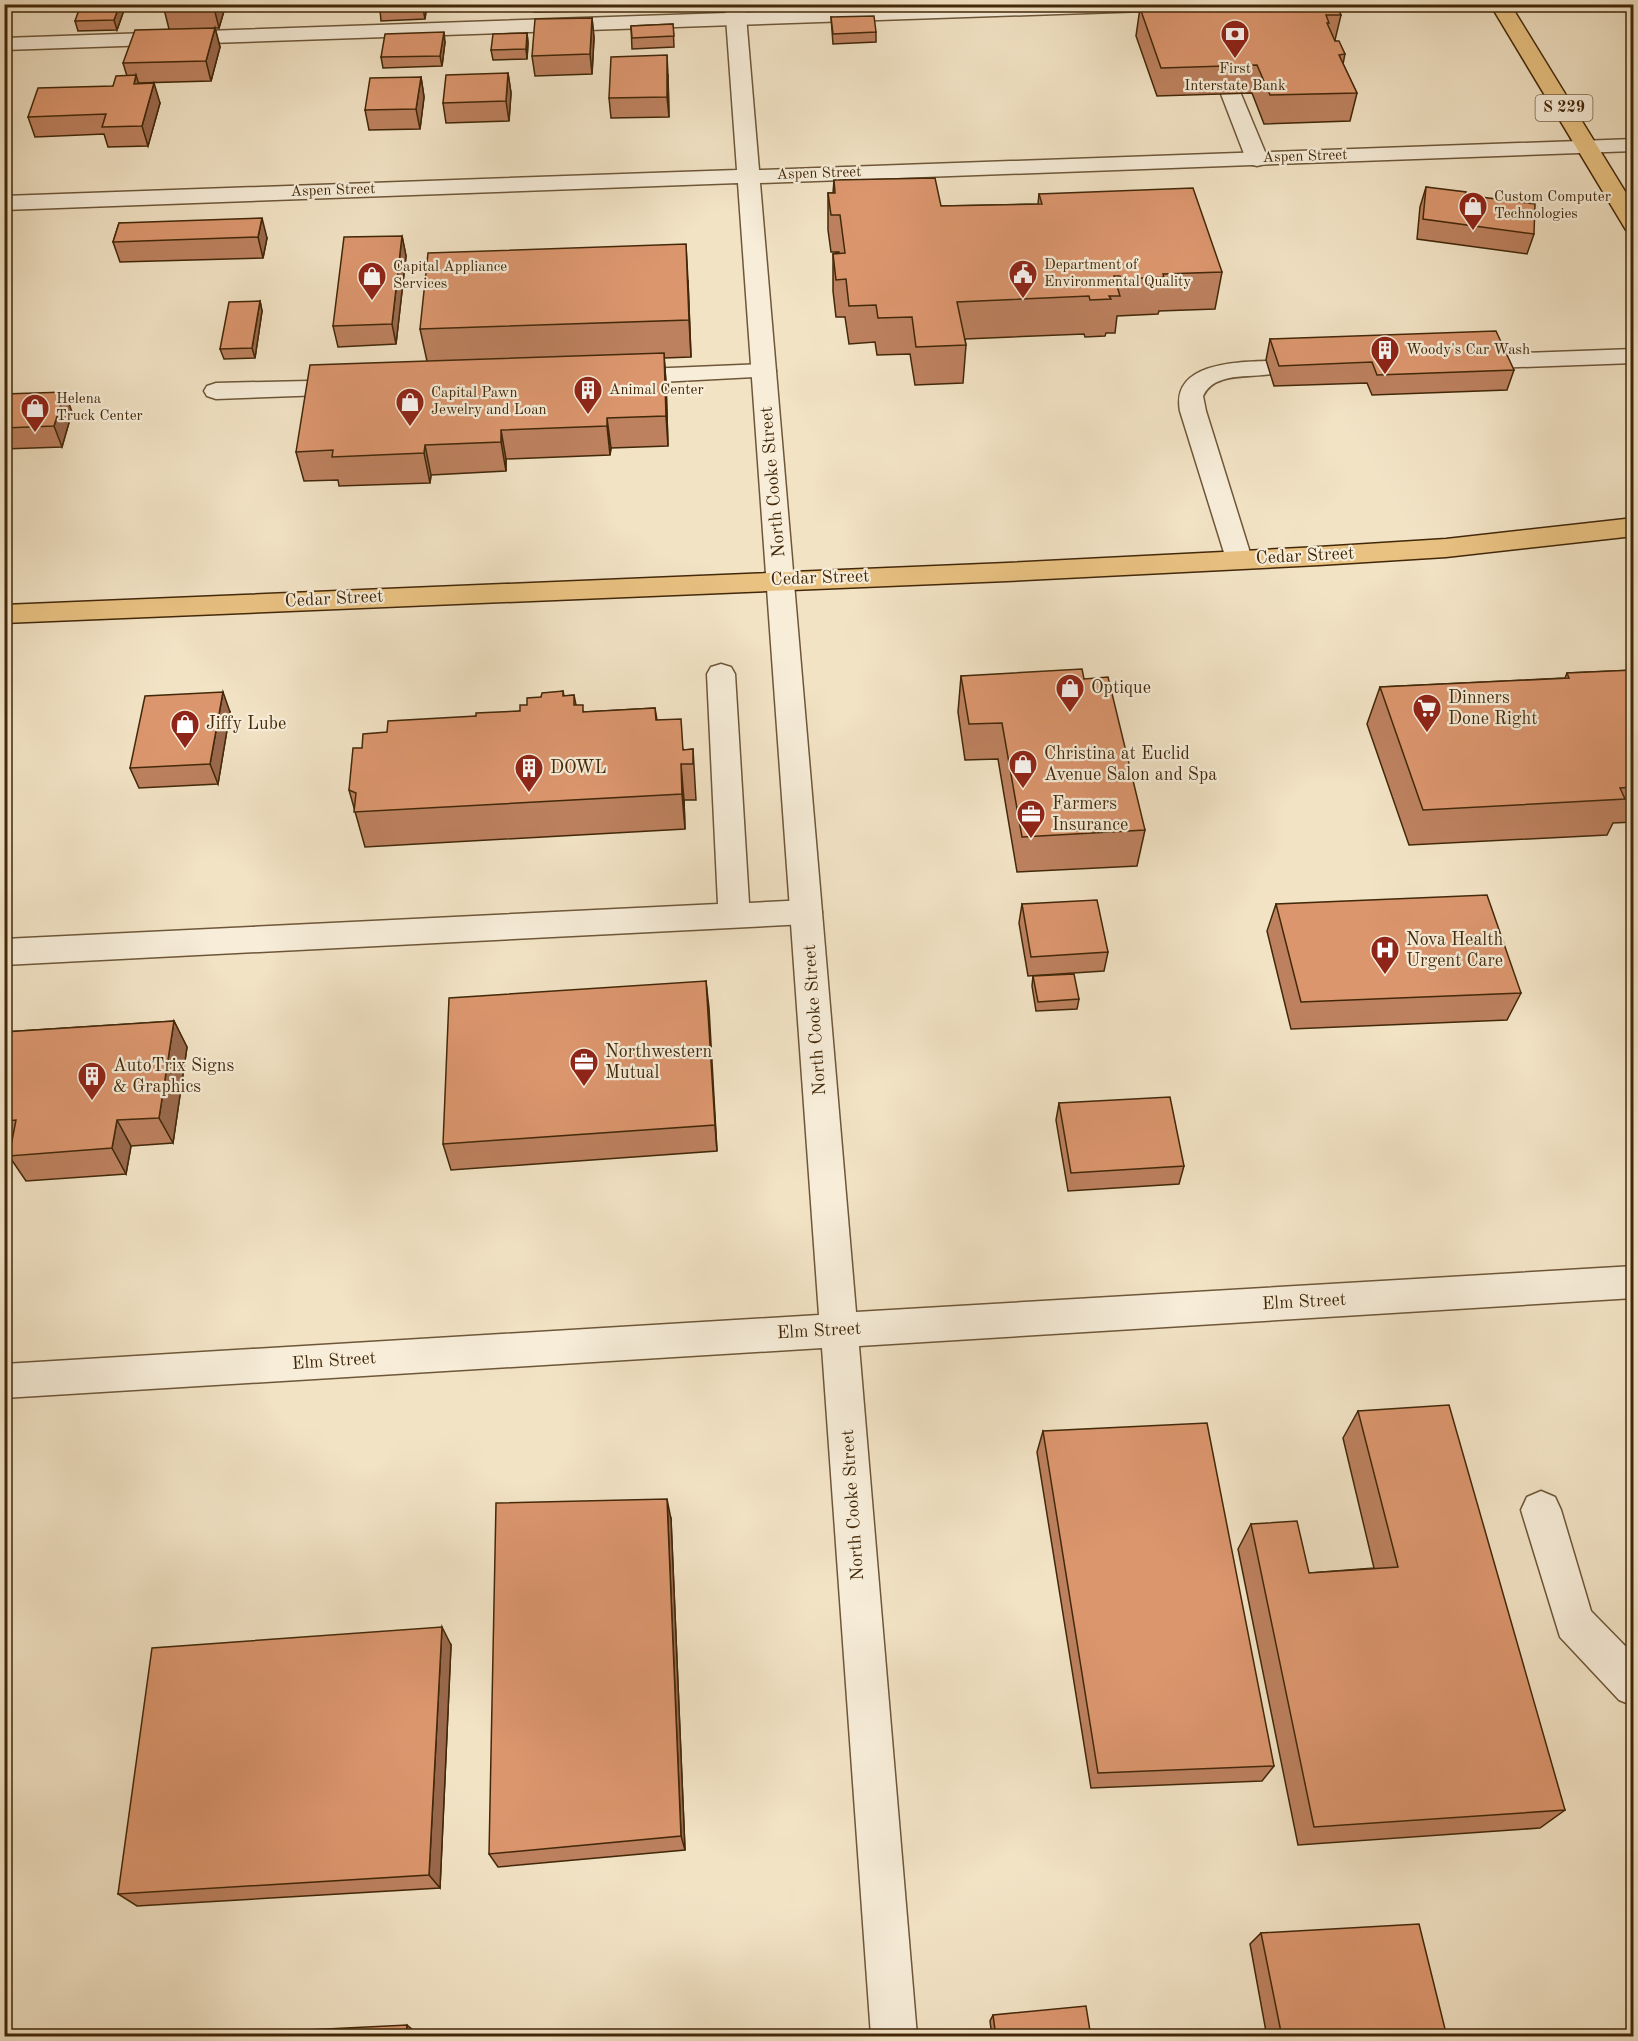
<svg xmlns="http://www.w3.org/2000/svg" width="1638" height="2041" font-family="'Old Standard TT',serif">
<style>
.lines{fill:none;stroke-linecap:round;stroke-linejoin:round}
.lane-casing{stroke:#6e5738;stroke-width:3}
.street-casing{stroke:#6e5738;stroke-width:3}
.primary-casing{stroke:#422809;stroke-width:3}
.lane{fill:#f7edd9;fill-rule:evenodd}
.street{fill:#f7edd9;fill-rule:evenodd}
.primary{fill:#e9c282;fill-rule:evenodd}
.wall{fill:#bd815f;stroke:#422809;stroke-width:1.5}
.shaded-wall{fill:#9a694d;stroke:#422809;stroke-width:1.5}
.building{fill:#dc966e;stroke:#422809;stroke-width:1.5}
.labels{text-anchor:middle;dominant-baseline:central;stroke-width:4.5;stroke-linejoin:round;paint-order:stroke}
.far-poi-label{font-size:15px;fill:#422809;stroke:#f7edd9;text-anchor:start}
.far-street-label{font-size:15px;fill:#422809;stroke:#f7edd9}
.shield{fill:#f7edd9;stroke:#786347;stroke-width:1.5}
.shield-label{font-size:16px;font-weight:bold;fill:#422809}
.street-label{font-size:18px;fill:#422809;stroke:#f7edd9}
.poi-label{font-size:18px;fill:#422809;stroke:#f7edd9;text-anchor:start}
</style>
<rect width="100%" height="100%" fill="#f2e3c5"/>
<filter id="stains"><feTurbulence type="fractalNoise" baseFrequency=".00333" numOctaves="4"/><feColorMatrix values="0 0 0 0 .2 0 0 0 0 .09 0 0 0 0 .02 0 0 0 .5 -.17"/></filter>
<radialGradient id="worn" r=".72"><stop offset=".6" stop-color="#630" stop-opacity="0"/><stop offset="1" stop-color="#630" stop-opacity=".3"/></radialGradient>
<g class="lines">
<g class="lane-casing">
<g id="lane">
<polygon points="986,4 1185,4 1182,8 1175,10 4,50 4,38"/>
<polygon points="1231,88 1238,90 1241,94 1268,159 1265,164 1257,166 1249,164 1246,159 1221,94 1224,90"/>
<polygon points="1634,349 1634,363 1493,368 1484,366 1481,361 1484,356 1493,354"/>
<path d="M 1268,361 L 1277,363 L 1280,368 L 1277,373 C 1254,379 1215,370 1203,396 L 1206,411 L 1252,559 L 1249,565 L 1239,568 L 1229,565 L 1226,559 L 1180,411 C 1171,363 1235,362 1268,361 Z"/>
<polygon points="764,364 773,366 776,371 773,376 622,384 613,382 610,377 613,372 622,370"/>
<polygon points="352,380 361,382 364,387 361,392 352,394 216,399 207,396 204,391 207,386 216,383"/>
<polygon points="721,664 731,667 735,674 749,903 806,900 817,903 822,912 817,921 806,924 4,965 4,939 718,904 707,674 711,667"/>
<polygon points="1541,1491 1555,1497 1561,1510 1591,1611 1634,1655 1634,1706 1619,1700 1560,1637 1521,1510 1527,1497"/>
</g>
</g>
<g class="street-casing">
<polygon id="street" points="725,4 745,4 759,170 1634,139 1634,151 760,183 856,1312 1634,1266 1634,1298 859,1346 917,2036 871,2036 822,1348 4,1398 4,1364 819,1315 738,183 4,210 4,196 737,170"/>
</g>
<g class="primary-casing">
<g id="primary">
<polygon points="1490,4 1510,4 1634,206 1634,232 1626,230 1623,225"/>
<polygon points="1634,518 1634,536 1446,557 1319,565 1007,581 4,623 4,605 1007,563 1319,547 1446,539"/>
</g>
</g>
<use href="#lane" class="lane"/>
<use href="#street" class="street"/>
<use href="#primary" class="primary"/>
</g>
<g class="wall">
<polygon points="165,4 226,4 219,28 215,28 220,47 211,81 138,83 160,103 148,146 108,147 104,134 35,137 28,117 113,86 127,76 123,63 169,29 164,9"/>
<polygon points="338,4 371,4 370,7 338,8"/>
<polygon points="427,4 425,19 381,21 380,10"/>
<polygon points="457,4 511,4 511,7 457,9"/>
<polygon points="533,4 582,4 582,11 534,12"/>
<polygon points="912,4 952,4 912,6"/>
<polygon points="1219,4 1336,4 1341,15 1335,40 1345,54 1343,64 1357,93 1350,121 1264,124 1252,93 1157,96 1136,36 1140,8 1218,5"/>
<polygon points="124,10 117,30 78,31 75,21"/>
<polygon points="831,17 876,32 876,42 833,44"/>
<polygon points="592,18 594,38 592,74 535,76 532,56"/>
<polygon points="673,24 674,47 632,49 631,26"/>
<polygon points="527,33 528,43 527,59 493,60 491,50"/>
<polygon points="445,42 442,66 383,68 381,57"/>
<polygon points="508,73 511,93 509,121 446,123 443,103"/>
<polygon points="668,75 669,117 611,118 609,98"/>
<polygon points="421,77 424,97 420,129 369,130 365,110"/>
<polygon points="834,180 941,206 1038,204 1039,194 1222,272 1215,309 1159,311 1158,314 1117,316 1115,333 1106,333 1105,336 1085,337 1084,334 965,339 966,345 963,383 915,385 910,354 877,355 875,342 849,344 845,317 836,317 833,291 833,254 839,253 839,252 831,252 828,230 828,193 833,193"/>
<polygon points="1426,187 1465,195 1534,234 1527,254 1417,239 1420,207"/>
<polygon points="119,223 267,238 263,258 120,262 113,242"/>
<polygon points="402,236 406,256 396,344 338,347 333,326"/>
<polygon points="688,281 691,357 664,358 666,383 668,446 611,448 610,455 506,459 506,471 431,475 430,483 339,486 338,480 304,481 296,452 427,361 420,329"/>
<polygon points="260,301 262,311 255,358 224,359 220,349"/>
<polygon points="1270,339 1514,370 1507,390 1372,395 1367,383 1274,386 1266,360"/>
<polygon points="4,394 72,412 62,447 4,449"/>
<polygon points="1634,670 1634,822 1613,823 1607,835 1409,845 1367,724 1380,687 1565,678 1567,673"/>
<polygon points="961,676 1084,679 1145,830 1137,866 1017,872 998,759 965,760 958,712"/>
<polygon points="563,691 564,696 574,695 576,705 584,712 655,708 657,720 684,750 693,749 696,800 684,800 685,829 365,847 349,790 362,748 387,732 476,716 520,711 541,697"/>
<polygon points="230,712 218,784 139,788 130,768"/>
<polygon points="1022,904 1108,952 1104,971 1028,976 1019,923"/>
<polygon points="1276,904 1521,993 1507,1020 1291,1029 1267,931"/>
<polygon points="1033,976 1079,999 1077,1009 1036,1011 1032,986"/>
<polygon points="706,981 717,1151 451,1170 443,1144"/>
<polygon points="174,1021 187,1047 173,1143 131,1146 126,1174 26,1181 9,1156 10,1148 4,1148 4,1032"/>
<polygon points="1059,1103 1184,1166 1179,1184 1068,1191 1056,1120"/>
<polygon points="1358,1411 1565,1810 1540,1828 1298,1845 1238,1549 1251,1524 1309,1573 1374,1568 1343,1438"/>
<polygon points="1043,1431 1274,1766 1262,1781 1091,1788 1037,1452"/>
<polygon points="671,1519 685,1850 498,1867 489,1854"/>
<polygon points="451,1645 440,1888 137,1906 118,1894"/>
<polygon points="1261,1933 1447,2037 1267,2037 1250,1944"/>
<polygon points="993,2015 1091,2037 992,2037 990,2021"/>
</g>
<g class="shaded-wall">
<polygon points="120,4 122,4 124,10 117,30 114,20"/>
<polygon points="215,4 226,4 219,28 214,8"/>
<polygon points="424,4 427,4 425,19 423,9"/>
<polygon points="592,18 594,38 592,74 590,54"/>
<polygon points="215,28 220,47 211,81 206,61"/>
<polygon points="444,32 445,42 442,66 440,56"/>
<polygon points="527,33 528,43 527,59 526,49"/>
<polygon points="667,55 668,75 669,117 667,97"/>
<polygon points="508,73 511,93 509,121 506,101"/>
<polygon points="136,75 142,95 134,84"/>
<polygon points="421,77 424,97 420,129 416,109"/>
<polygon points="154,83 160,103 148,146 142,126"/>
<polygon points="262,218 267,238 263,258 258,237"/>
<polygon points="402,236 406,256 396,344 392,324"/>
<polygon points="686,244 688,281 691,357 689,320"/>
<polygon points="260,301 262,311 255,358 252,348"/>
<polygon points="664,353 666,383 668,446 666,416"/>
<polygon points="65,392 72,412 62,447 54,426"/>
<polygon points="607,418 611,448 610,455 607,426"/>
<polygon points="501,430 506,459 506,471 501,442"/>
<polygon points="425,445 431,475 430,483 424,453"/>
<polygon points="223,692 230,712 218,784 210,764"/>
<polygon points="681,764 684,800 685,829 682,794"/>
<polygon points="706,981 709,1008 717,1151 715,1125"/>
<polygon points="174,1021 187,1047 173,1143 159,1118"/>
<polygon points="117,1120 131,1146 126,1174 112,1148"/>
<polygon points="667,1499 671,1519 685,1850 681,1836"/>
<polygon points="442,1627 451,1645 440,1888 429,1875"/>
<polygon points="407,2025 418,2034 418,2037 406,2037"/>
</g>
<g class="building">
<polygon points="81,4 120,4 114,20 75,21"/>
<polygon points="165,4 215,4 214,8 164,9"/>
<polygon points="381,4 424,4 423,9 380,10"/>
<polygon points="1227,4 1336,4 1341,15 1326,15 1329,23 1327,23 1335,41 1339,41 1345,54 1339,55 1357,93 1270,95 1257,65 1161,68 1140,8"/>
<polygon points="874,16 876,32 833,34 831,17"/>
<polygon points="592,18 590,54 532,56 535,19"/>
<polygon points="673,24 674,36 632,38 631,26"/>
<polygon points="215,28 206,61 123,63 135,30"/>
<polygon points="444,32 440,56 381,57 385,34"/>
<polygon points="527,33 526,49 491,50 493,34"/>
<polygon points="667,55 667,97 609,98 611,57"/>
<polygon points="508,73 506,101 443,103 446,75"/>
<polygon points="136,75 134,84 154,83 142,126 102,127 106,114 28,117 38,88 113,86 116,76"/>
<polygon points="421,77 416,109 365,110 370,78"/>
<polygon points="935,178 941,206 1042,204 1039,194 1193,188 1222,272 1163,274 1164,277 1121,279 1120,276 1114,276 1120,296 1109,296 1111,299 1090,300 1089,296 957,302 966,345 916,347 912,317 878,318 876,305 849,306 846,279 836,280 833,254 845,253 840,215 831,215 828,193 835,193 834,180"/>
<polygon points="1426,187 1466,192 1465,195 1535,204 1534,234 1423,219"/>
<polygon points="262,218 258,237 113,242 119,223"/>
<polygon points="402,236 392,324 333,326 344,237"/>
<polygon points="686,244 689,320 420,329 428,253"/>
<polygon points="260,301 252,348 220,349 229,302"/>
<polygon points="1496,331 1514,370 1377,375 1372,362 1279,366 1270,339"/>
<polygon points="664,353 666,416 607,418 607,426 501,430 501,442 425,445 424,453 332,457 333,450 296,452 310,365"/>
<polygon points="65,392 54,426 4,428 4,394"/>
<polygon points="1082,669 1084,679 1108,677 1145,830 1022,837 1002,723 969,724 961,676"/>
<polygon points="1634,670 1634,787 1620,788 1625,799 1423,810 1380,687 1569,678 1567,673"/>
<polygon points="563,691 563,696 574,695 574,705 583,705 583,712 655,708 656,720 681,719 683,750 693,749 693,764 681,764 682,794 354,812 356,793 349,790 353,748 362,748 363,734 387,732 388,721 476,716 476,713 520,711 520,705 527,705 527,698 541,697 542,693"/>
<polygon points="223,692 210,764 130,768 145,696"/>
<polygon points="1487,895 1521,993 1301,1002 1276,904"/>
<polygon points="1097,900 1108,952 1031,957 1022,904"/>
<polygon points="1074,974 1079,999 1038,1002 1033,976"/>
<polygon points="706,981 715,1125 443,1144 449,998"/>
<polygon points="174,1021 159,1118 117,1120 112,1148 9,1156 16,1120 4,1121 4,1032"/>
<polygon points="1170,1097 1184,1166 1071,1173 1059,1103"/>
<polygon points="1449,1405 1565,1810 1314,1827 1251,1524 1297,1521 1309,1573 1398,1567 1358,1411"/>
<polygon points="1207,1423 1274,1766 1098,1773 1043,1431"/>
<polygon points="667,1499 681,1836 489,1854 496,1503"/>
<polygon points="442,1627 429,1875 118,1894 152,1648"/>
<polygon points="1419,1924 1447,2037 1282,2037 1261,1933"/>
<polygon points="1086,2006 1091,2037 996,2037 993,2015"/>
<polygon points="407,2025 406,2037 161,2037"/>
</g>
<defs>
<g id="bank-pin" transform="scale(1.5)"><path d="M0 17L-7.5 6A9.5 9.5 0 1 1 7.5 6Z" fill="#8f2418" stroke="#f7edd9"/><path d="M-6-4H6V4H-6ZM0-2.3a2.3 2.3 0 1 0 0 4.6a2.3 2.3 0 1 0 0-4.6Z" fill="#fff"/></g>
<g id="shop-pin" transform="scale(1.5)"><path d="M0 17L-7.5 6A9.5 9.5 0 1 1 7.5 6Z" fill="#8f2418" stroke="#f7edd9"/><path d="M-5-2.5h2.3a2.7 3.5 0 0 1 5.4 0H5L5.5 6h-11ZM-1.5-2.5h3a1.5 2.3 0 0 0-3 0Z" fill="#fff"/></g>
<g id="civic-pin" transform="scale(1.5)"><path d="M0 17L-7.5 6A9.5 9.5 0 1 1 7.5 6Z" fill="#8f2418" stroke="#f7edd9"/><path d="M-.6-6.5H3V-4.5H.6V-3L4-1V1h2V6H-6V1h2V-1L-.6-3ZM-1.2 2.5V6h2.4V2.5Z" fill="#fff"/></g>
<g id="building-pin" transform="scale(1.5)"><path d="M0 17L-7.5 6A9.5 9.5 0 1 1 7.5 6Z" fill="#8f2418" stroke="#f7edd9"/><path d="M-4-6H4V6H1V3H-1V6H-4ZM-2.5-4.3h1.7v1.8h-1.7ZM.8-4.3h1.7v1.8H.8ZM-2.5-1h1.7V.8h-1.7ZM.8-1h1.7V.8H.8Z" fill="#fff"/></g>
<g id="supermarket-pin" transform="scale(1.5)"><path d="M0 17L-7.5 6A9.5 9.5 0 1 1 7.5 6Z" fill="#8f2418" stroke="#f7edd9"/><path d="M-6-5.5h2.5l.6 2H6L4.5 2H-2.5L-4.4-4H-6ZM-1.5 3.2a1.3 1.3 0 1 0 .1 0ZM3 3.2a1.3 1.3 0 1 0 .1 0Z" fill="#fff"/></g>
<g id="office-pin" transform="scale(1.5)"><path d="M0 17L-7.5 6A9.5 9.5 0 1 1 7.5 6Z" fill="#8f2418" stroke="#f7edd9"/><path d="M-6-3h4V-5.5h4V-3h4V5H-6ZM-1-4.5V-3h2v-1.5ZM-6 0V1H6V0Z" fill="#fff"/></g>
<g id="hospital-pin" transform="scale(1.5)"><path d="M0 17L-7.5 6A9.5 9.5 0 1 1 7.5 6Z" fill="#8f2418" stroke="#f7edd9"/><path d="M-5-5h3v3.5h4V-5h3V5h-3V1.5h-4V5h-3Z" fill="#fff"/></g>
</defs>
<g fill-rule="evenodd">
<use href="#bank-pin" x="1235" y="34"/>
<use href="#shop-pin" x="1473" y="206"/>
<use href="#civic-pin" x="1023" y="274"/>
<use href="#shop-pin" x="372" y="276"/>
<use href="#building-pin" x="1385" y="350"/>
<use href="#building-pin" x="588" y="390"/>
<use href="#shop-pin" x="410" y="402"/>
<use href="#shop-pin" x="35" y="408"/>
<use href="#shop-pin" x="1070" y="688"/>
<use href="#supermarket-pin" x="1427" y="708"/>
<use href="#shop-pin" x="185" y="724"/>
<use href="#shop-pin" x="1023" y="764"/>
<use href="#building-pin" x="529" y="768"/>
<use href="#office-pin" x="1031" y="814"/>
<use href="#hospital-pin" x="1385" y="950"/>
<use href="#office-pin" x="584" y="1062"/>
<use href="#building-pin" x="92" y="1076"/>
</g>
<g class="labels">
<g class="far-poi-label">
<text x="1235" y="69" text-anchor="middle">First<tspan x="1235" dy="17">Interstate Bank</tspan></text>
<text x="1494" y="197">Custom Computer<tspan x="1494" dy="17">Technologies</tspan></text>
<text x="1044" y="265">Department of<tspan x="1044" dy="17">Environmental Quality</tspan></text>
<text x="393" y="267">Capital Appliance<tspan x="393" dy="17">Services</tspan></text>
<text x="1406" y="350">Woody's Car Wash</text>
<text x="609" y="390">Animal Center</text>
<text x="431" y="393">Capital Pawn<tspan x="431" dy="17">Jewelry and Loan</tspan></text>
<text x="56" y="399">Helena<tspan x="56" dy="17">Truck Center</tspan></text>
</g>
<g class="far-street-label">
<text transform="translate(1305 157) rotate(-2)">Aspen Street</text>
<text transform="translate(819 174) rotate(-2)">Aspen Street</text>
<text transform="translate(333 191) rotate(-2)">Aspen Street</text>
</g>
<rect class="shield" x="1535.5" y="95" width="57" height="26" rx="4.5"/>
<g class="shield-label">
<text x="1564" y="108">S 229</text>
</g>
<g class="street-label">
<text transform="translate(773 482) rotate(-95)">North Cooke Street</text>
<text transform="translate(1305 556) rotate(-3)">Cedar Street</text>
<text transform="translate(820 578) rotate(-2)">Cedar Street</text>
<text transform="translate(334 599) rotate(-3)">Cedar Street</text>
<text transform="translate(815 1020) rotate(-94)">North Cooke Street</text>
<text transform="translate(1304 1302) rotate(-3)">Elm Street</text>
<text transform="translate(819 1331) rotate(-3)">Elm Street</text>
<text transform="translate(334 1361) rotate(-4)">Elm Street</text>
<text transform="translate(853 1505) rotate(-94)">North Cooke Street</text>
</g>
<g class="poi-label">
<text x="1091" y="688">Optique</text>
<text x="1448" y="698">Dinners<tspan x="1448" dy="21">Done Right</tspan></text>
<text x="206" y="724">Jiffy Lube</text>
<text x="1044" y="754">Christina at Euclid<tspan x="1044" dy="21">Avenue Salon and Spa</tspan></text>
<text x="550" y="768">DOWL</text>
<text x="1052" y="804">Farmers<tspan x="1052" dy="21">Insurance</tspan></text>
<text x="1406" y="940">Nova Health<tspan x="1406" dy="21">Urgent Care</tspan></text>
<text x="605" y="1052">Northwestern<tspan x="605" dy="21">Mutual</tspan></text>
<text x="113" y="1066">AutoTrix Signs<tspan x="113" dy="21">&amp; Graphics</tspan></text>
</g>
</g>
<rect width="1638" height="2041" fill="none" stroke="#f2e3c5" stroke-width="24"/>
<rect x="6" y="6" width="1626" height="2029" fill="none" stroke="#422809" stroke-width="3"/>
<rect x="12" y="12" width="1614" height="2017" fill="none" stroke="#422809" stroke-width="1.5"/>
<rect width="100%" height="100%" filter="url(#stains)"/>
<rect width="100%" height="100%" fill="url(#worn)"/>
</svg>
